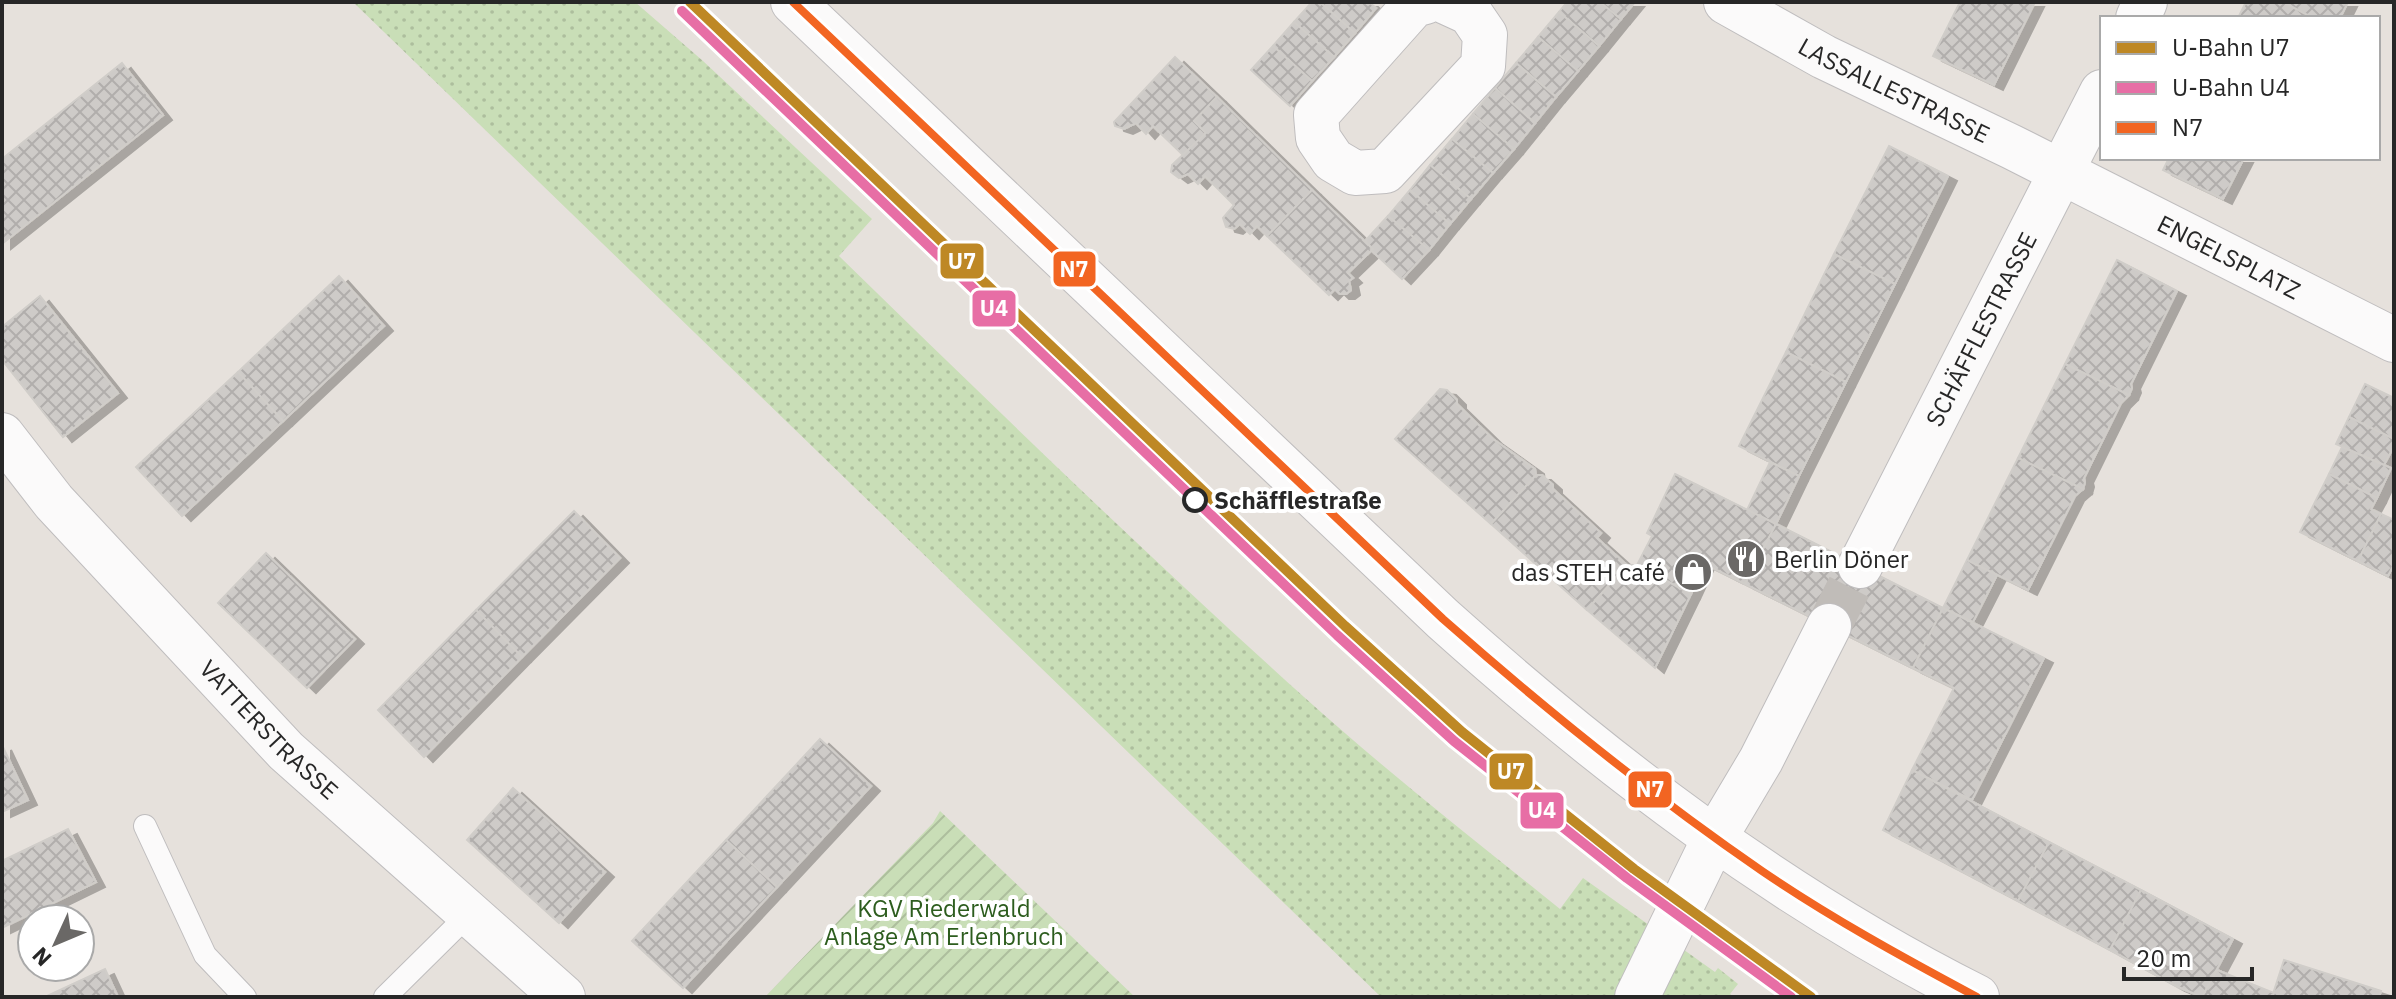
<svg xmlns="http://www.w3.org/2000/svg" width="2396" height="999" font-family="'IBM Plex Sans',sans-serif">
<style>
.park{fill:url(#park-dots)}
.garden{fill:url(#garden-furrows)}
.building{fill:url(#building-cross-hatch);stroke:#d0cdc9;stroke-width:2;filter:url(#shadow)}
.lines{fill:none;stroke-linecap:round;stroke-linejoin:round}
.minor-tunnel{stroke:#c0bcb8;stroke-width:44;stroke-dasharray:44 22;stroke-linecap:butt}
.service-casing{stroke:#bfbdbe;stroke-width:24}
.minor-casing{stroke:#bfbdbe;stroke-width:46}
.secondary-casing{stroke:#bfbdbe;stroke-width:46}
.service{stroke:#fbfafa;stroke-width:22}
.minor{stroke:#fbfafa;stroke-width:44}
.secondary{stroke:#fbfafa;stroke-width:44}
.bus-1-casing{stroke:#fff;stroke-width:14}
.bus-1{stroke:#f26522;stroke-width:8}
.metro-1-casing{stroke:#fff;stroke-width:16}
.metro-2-casing{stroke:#fff;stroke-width:16}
.metro-1{stroke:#be8825;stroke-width:10}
.metro-2{stroke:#e76ea5;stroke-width:10}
.stop-dot{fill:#fff;stroke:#272727;stroke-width:4}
.labels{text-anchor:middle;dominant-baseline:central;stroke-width:8;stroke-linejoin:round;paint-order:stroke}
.street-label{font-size:24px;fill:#272727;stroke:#fff}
.stop-label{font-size:24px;font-weight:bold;fill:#272727;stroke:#fff;text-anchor:start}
.poi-label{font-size:24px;fill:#272727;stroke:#fff;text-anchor:start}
.park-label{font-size:24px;fill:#2d5d1e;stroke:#fff}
.line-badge{stroke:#fff;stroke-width:3}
.badge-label{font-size:22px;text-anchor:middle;font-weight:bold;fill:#fff}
</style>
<defs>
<pattern id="park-dots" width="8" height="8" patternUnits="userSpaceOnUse" patternTransform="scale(2)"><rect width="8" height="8" fill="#c9deb7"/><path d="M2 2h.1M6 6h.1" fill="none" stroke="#adbe9d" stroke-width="1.8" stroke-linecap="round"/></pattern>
<pattern id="garden-furrows" width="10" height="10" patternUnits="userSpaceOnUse" patternTransform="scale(2)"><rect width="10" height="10" fill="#c9deb7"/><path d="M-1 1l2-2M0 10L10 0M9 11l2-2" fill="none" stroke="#adbe9d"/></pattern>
<pattern id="building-cross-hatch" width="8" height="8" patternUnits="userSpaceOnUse" patternTransform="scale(2)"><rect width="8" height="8" fill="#cecbc8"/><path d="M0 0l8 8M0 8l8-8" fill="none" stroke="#b1aeac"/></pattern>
<filter id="shadow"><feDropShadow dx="9" dy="5" stdDeviation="0" flood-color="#0004"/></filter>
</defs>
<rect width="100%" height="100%" fill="#e6e1dc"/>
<path class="park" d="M 353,2 L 635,2 L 703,61 L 872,219 L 839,256 C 992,405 1145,554 1304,697 C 1386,771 1473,839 1560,909 L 1583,878 L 1715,972 L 1718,968 L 1738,984 L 1730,994 L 1734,997 L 1381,997 Z"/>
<polygon class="garden" points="940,811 1135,997 765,997 933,823"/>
<g class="building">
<polygon points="1312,2 1320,2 1355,33 1334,57 1294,22"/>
<polygon points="1320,2 1369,2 1376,8 1355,33"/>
<polygon points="1567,2 1600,2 1621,19 1599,46 1559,12"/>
<polygon points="1600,2 1635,2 1621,19"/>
<polygon points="1960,2 2035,2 1994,85 1933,56"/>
<polygon points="2246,2 2283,2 2313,17 2238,18"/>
<polygon points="2283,2 2348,2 2340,18 2313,18"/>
<polygon points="1559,12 1599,46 1578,71 1538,37"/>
<polygon points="1294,22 1334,57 1312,81 1273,46"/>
<polygon points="1538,37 1578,71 1556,97 1516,63"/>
<polygon points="1273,46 1312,81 1290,106 1251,70"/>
<polygon points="1175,57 1217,97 1194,121 1206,133 1183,155 1153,126 1146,134 1136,123 1124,129 1115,126 1114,122"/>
<polygon points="122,63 163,115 2,244 2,159"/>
<polygon points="1516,63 1556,97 1535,123 1495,88"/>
<polygon points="1495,88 1535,123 1514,149 1473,114"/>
<polygon points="1217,97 1312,190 1267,236 1257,226 1250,234 1240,224 1234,229 1226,227 1223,218 1234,205 1205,176 1198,184 1188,174 1179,178 1171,172 1172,165 1206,133 1194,121"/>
<polygon points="1473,114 1514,149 1493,173 1452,139"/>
<polygon points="1452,139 1493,173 1471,199 1430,165"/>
<polygon points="1889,146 1948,176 1895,284 1834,254"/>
<polygon points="2169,158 2244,158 2223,199 2163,170"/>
<polygon points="1430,165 1471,199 1450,224 1410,190"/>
<polygon points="1312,190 1373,249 1348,273 1353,278 1349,281 1351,290 1346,294 1340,294 1335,289 1329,295 1267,236"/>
<polygon points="1410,190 1450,224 1429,250 1388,216"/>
<polygon points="1388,216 1429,250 1402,279 1371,250 1373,249 1365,241"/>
<polygon points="1834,254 1895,284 1846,382 1786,352"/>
<polygon points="2117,260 2177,291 2131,384 2132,388 2129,395 2065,364"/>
<polygon points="339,276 384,326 283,421 238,372"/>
<polygon points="40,296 118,393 63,437 2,360 2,327"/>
<polygon points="1786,352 1846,382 1799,476 1739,446"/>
<polygon points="2065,364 2129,395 2121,403 2084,478 2085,482 2083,489 2018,458"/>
<polygon points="238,372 283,421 182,516 136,467"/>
<polygon points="2365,384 2394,398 2394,439 2349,417"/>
<polygon points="1440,389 1447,390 1457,400 1457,404 1493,439 1535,469 1536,475 1491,524 1395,439"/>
<polygon points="2349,417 2394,439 2394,446 2384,465 2336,444"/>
<polygon points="2342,447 2391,468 2377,498 2329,474"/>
<polygon points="2018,458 2083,489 2075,496 2028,590 1967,560"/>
<polygon points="1770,462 1799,476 1776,524 1747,510"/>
<polygon points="1675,474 1776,524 1745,584 1705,564 1691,594 1637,565 1652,536 1647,533"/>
<polygon points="2329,474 2377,498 2371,509 2381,514 2358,561 2300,532"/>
<polygon points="1536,475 1542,475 1553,485 1553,489 1601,533 1597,538 1627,565 1587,610 1491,524"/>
<polygon points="574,511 620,558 522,657 476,610"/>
<polygon points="2381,514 2394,520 2394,564 2388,576 2358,561"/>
<polygon points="1776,524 1943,608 1913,668 1745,584"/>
<polygon points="266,553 355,639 307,688 218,603"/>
<polygon points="1967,560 1997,575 1973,622 1943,608"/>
<polygon points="1627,565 1637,565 1691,594 1655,668 1587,610"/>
<polygon points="1943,608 2044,658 1972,800 1912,770 1954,688 1913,668"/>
<polygon points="476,610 522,657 424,757 378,710"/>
<polygon points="820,739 871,786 777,887 726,840"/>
<polygon points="2,745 28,800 2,812"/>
<polygon points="1912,770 2049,842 2018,901 1883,830"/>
<polygon points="513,788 605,872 559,923 467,840"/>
<polygon points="68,829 96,882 2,928 2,861"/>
<polygon points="726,840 777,887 683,988 632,941"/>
<polygon points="2049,842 2141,890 2110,950 2018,901"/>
<polygon points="2141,890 2233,939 2202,997 2176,986 2110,950"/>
<polygon points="2284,960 2381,991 2379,997 2272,997"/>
<polygon points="105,969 118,997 45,997"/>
<polygon points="2217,970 2274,993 2272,997 2202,997"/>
</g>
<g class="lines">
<polyline class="minor-tunnel" points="1829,626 1860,566"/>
<g class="service-casing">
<g id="service">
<polyline points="145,826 205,955 245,997"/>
<polyline points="385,997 469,914"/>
</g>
</g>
<g class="minor-casing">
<g id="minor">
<polyline points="1425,2 1414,5 1316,115 1318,138 1333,160 1355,173 1385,171 1483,66 1485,35 1470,13 1446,2"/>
<path id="s1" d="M 1726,2 L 1824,57 L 2012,147 L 2394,340"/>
<polyline points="2138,18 2145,2"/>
<path id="s2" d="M 2,435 L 54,502 L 286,751 L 563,997"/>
<path id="s3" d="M 1860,566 L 2102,92"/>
<polyline points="1637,997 1714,839 1761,760 1829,626"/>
</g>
</g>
<g class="secondary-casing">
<path id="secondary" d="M 793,2 L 1443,619 C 1606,765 1780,898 1977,997"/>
</g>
<use href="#service" class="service"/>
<use href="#minor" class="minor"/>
<use href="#secondary" class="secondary"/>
<g class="bus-1-casing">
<path id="bus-1" d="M 793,2 L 1443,619 C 1545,709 1650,794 1762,871 C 1831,918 1904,958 1977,997"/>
</g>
<use href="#bus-1" class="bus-1"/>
<g class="metro-1-casing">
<polyline id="metro-1" points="690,2 1345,626 1462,732 1634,869 1811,997"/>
</g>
<g class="metro-2-casing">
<polyline id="metro-2" points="682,11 1337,635 1454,741 1627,878 1791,997"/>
</g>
<use href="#metro-1" class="metro-1"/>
<use href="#metro-2" class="metro-2"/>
</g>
<defs>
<g id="restaurant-disc" transform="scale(2)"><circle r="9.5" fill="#6a6866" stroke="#fff"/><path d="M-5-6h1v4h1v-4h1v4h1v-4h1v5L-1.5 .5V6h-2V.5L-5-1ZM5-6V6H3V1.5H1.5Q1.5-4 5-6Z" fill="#fff"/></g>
<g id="shop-disc" transform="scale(2)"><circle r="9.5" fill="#6a6866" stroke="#fff"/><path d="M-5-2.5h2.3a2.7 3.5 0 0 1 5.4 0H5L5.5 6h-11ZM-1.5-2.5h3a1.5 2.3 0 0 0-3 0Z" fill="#fff"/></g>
</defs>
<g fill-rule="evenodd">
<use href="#restaurant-disc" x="1746" y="559"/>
<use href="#shop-disc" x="1693" y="572"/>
</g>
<circle class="stop-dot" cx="1195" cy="500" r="11"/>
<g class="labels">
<g class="street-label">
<text stroke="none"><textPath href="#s1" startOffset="190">LASSALLESTRASSE</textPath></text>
<text stroke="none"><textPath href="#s1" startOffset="564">ENGELSPLATZ</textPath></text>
<text stroke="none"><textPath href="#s3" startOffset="266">SCHÄFFLESTRASSE</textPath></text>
<text stroke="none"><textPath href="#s2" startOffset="398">VATTERSTRASSE</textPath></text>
</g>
<g class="stop-label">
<text x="1214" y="500">Schäfflestraße</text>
</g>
<g class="poi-label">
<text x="1774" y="559">Berlin Döner</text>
<text x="1665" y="572" text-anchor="end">das STEH café</text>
</g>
<g class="park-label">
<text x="944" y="908">KGV Riederwald<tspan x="944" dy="28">Anlage Am Erlenbruch</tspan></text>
</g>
</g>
<g class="line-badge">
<rect x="939" y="242" width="46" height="38" rx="8" fill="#be8825"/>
<rect x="1052" y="250" width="45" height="38" rx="8" fill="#f26522"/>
<rect x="971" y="289" width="46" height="39" rx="8" fill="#e76ea5"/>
<rect x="1488" y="752" width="46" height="39" rx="8" fill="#be8825"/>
<rect x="1627" y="770" width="46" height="39" rx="8" fill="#f26522"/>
<rect x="1519" y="791" width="46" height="39" rx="8" fill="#e76ea5"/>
</g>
<g class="badge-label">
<text x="962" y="269">U7</text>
<text x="1074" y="277">N7</text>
<text x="994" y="316">U4</text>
<text x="1511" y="779">U7</text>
<text x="1650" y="797">N7</text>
<text x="1542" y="818">U4</text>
</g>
<rect width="2396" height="999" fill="none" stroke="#272727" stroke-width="8"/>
<rect x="2100" y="16" width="280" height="144" fill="#ffffff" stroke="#a9a9a9" stroke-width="2"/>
<rect x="2116" y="42" width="40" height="12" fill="#be8825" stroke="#a9a9a9" stroke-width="2"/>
<text x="2172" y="56" font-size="24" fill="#272727">U-Bahn U7</text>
<rect x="2116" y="82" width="40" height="12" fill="#e76ea5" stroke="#a9a9a9" stroke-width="2"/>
<text x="2172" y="96" font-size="24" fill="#272727">U-Bahn U4</text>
<rect x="2116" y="122" width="40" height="12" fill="#f26522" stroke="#a9a9a9" stroke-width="2"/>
<text x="2172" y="136" font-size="24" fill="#272727">N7</text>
<g transform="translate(56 943) rotate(226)"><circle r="38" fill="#ffffff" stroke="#a9a9a9" stroke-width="2"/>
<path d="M0-6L14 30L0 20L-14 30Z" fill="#6a6866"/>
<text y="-12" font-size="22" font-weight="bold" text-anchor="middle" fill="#272727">N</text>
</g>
<path d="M2124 967v12h128v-12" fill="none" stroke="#272727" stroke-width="4"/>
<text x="2136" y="967" font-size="24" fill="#272727" stroke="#ffffff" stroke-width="6" paint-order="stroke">20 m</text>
</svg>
